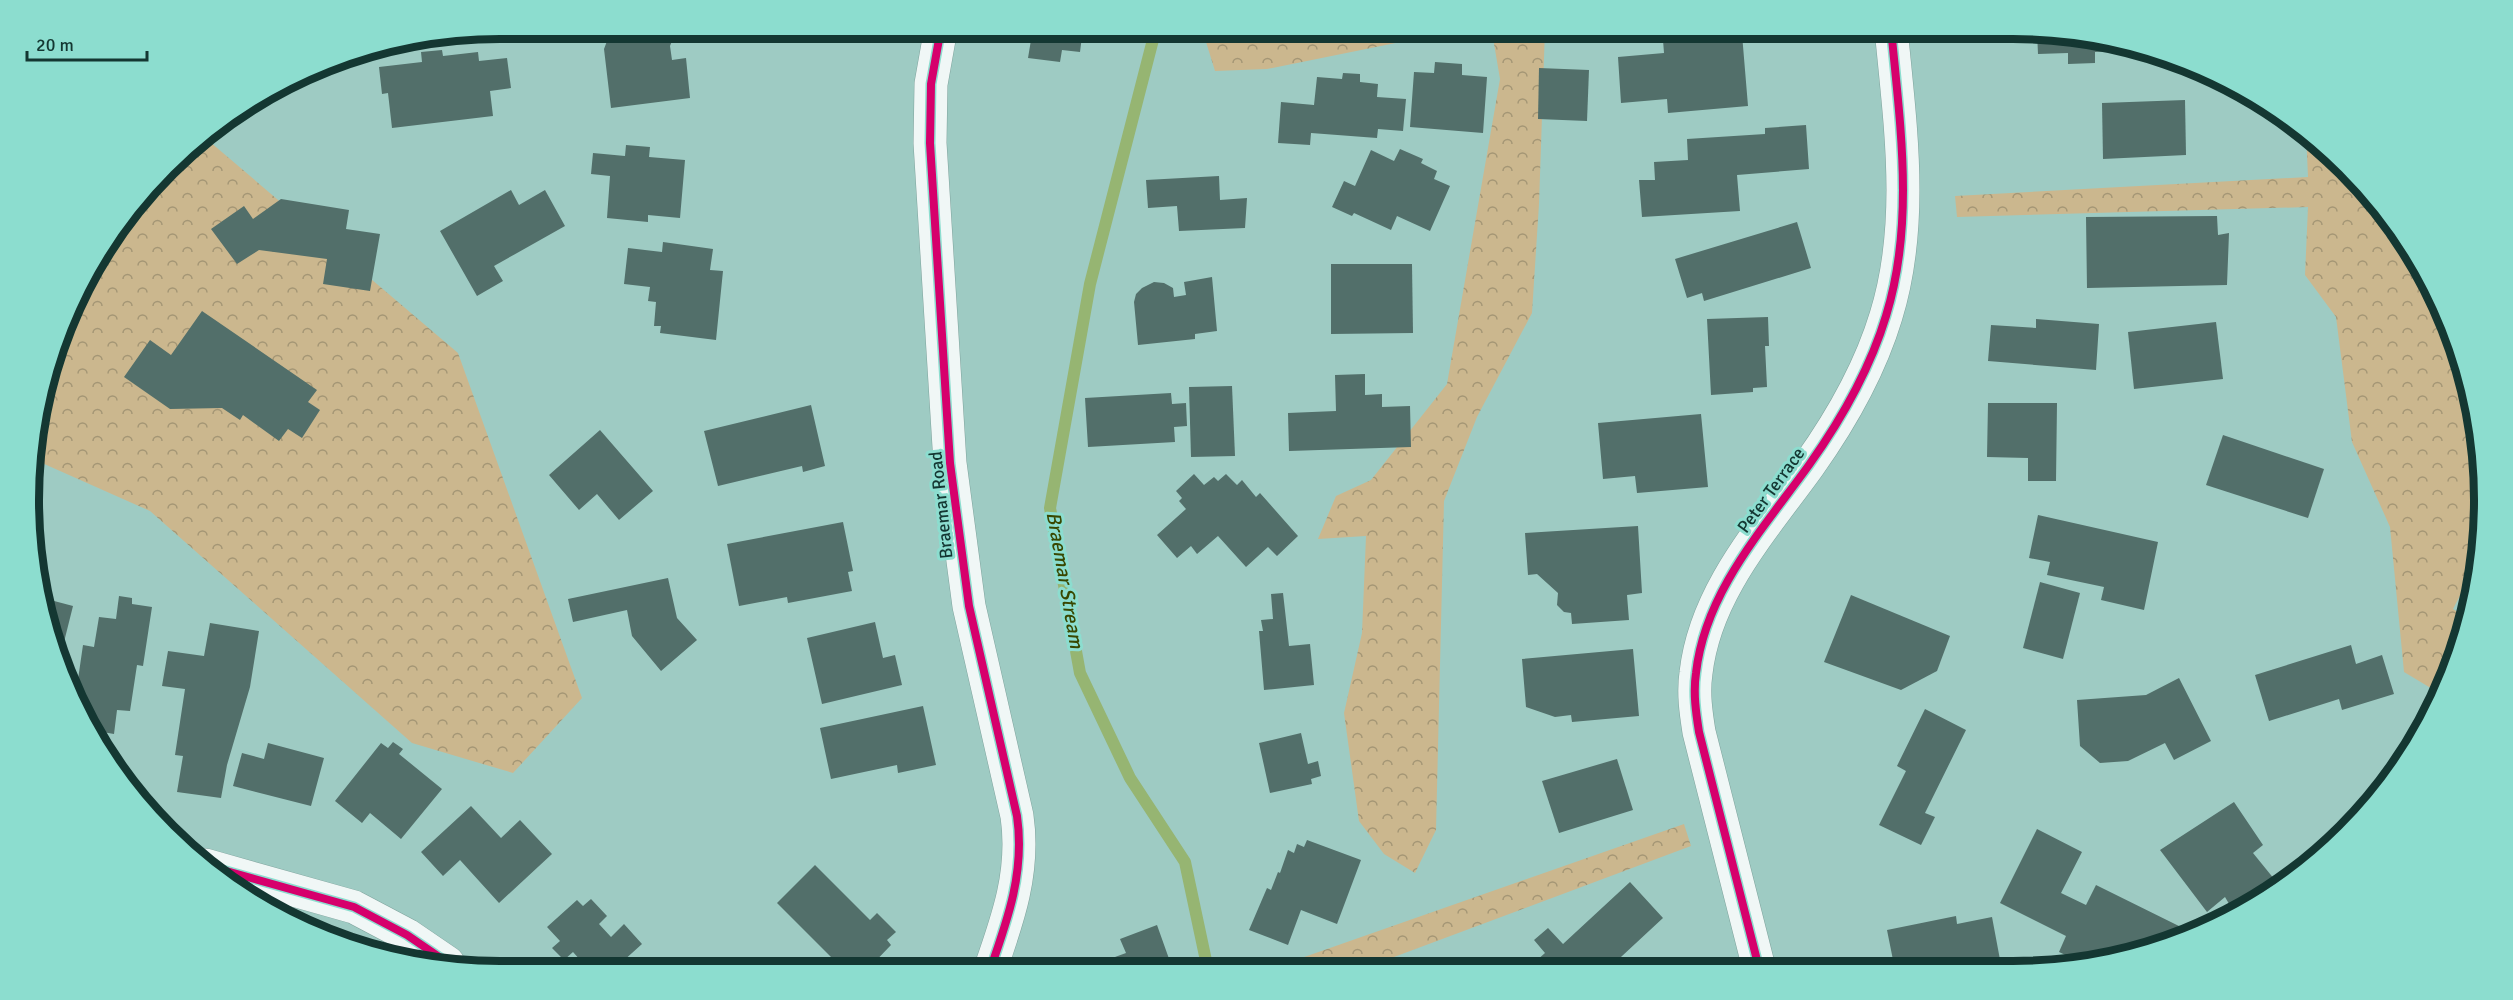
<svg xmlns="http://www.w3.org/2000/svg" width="2513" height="1000" font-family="Signika,sans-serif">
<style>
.forest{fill:url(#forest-crowns)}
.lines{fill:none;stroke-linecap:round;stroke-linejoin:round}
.stream{stroke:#96b572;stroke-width:12}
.building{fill:#526f6a}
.minor-casing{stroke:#7ea29c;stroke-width:34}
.minor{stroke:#f0f7f6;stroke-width:33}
.cycleway-casing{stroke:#8cddcf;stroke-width:11}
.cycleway{stroke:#d6006c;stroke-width:8}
.labels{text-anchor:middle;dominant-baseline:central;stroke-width:6;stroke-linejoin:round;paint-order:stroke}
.street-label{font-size:18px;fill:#143732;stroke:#8cddcf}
.water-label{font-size:20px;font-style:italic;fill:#384700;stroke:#8cddcf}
.rim{fill:none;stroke:#143732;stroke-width:8}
</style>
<defs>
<pattern id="forest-crowns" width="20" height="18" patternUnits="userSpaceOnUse" patternTransform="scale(1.5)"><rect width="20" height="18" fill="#cbb78e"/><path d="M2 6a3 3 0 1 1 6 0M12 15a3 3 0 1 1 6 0" fill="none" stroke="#a49675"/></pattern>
</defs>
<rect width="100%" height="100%" fill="#9ecbc3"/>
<g class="forest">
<polygon points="1202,29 1545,29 1539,204 1532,313 1477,417 1444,501 1436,830 1415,873 1384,854 1359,821 1344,713 1362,633 1366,536 1318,539 1336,496 1371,480 1447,384 1500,79 1492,32 1430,36 1267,69 1215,71"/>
<polygon points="2306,132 2324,145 2387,213 2436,291 2468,378 2483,469 2481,555 2453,609 2467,618 2460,651 2439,693 2404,672 2390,527 2352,442 2336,317 2305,275 2308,207 1957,217 1955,196 2308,177"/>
<polygon points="203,136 458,353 582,698 513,773 412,743 150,511 33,459 33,438 53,349 92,265 189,145"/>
<polygon points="1684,824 1691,846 1386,960 1387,969 1267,970"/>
</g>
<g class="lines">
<polyline class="stream" points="1156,28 1090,284 1050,508 1080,673 1130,778 1185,862 1208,970"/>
</g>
<g class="building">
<polygon points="612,28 677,28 670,46 672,60 686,58 690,98 611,108 604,49"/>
<polygon points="1033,28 1083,28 1080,52 1062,50 1060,62 1028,58"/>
<polygon points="2037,32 2138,49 2138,50 2095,52 2095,63 2068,64 2068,53 2038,54"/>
<polygon points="1742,34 1748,106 1668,113 1667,99 1621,103 1618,57 1664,53 1663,40"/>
<polygon points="442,50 443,56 478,52 479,61 507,58 511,88 490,91 493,116 392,128 388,93 382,94 379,67 422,62 421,52"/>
<polygon points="1435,62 1462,64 1462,75 1487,77 1483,133 1410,127 1414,72 1434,73"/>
<polygon points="1539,68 1589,70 1587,121 1538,119"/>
<polygon points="1343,73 1360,74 1360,82 1378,84 1377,97 1406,99 1403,131 1378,129 1377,138 1311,133 1310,145 1278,143 1281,102 1314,105 1317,77 1342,79"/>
<polygon points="2185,100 2186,155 2103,159 2102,103"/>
<polygon points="1806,125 1809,169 1737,175 1740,211 1642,217 1639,180 1655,180 1654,162 1688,160 1687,139 1765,134 1765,128"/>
<polygon points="626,145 650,147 649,157 685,160 680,218 648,215 648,222 607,218 610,176 591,174 593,153 625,156"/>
<polygon points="1400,149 1423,159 1421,163 1437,171 1434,179 1450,186 1430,231 1397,216 1391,230 1354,213 1352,216 1332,207 1344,181 1355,186 1371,150 1394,161"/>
<polygon points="1219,176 1220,200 1247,198 1245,228 1179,231 1177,206 1148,208 1146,180"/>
<polygon points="511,190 519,205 545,190 565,226 494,266 503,281 477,296 440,231"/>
<polygon points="281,199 349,210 346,229 380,234 370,291 323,284 327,259 259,250 237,264 211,229 244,206 253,219"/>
<polygon points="2217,216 2218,235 2229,233 2227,285 2087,288 2086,217"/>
<polygon points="1797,222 1811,268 1704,301 1702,293 1687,298 1675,259"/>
<polygon points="663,242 713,249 710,270 723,271 716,340 660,333 661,326 654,326 656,302 648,301 650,287 624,284 628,248 662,252"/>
<polygon points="1331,264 1412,264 1413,333 1331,334"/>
<polygon points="1212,277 1217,331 1195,334 1195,339 1138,345 1134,302 1136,294 1142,288 1154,282 1164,283 1173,288 1174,297 1186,295 1184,282"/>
<polygon points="202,311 317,390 308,402 320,410 302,438 288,429 279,441 243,415 240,420 222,408 170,409 124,377 150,340 171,355"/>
<polygon points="1768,317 1769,346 1765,346 1767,387 1753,388 1753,392 1711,395 1707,319"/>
<polygon points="2036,319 2099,324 2096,370 1988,361 1991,325 2036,328"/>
<polygon points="2216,322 2223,379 2134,389 2128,332"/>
<polygon points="1365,374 1365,395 1382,394 1382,407 1410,406 1411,447 1289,451 1288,413 1336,411 1335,375"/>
<polygon points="1232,386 1235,456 1191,457 1189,387"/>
<polygon points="1171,393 1172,404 1186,403 1187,426 1174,427 1175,442 1088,447 1085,398"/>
<polygon points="1988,403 2057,403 2056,481 2028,481 2028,458 1987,457"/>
<polygon points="811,405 825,466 803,472 802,466 718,486 704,431"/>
<polygon points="1701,414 1708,487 1637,493 1635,476 1603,479 1598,423"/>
<polygon points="600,430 653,491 619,520 597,494 579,510 549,475"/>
<polygon points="2223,435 2324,469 2308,518 2206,485"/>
<polygon points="1194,474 1204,485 1214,477 1218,481 1226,474 1237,485 1242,480 1256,497 1260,493 1298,536 1277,556 1268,547 1246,567 1218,536 1197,554 1191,546 1177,558 1157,535 1186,509 1179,501 1182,498 1176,491"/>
<polygon points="2038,515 2158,542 2144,610 2101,600 2104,587 2047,575 2050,562 2029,558"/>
<polygon points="843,522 853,571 848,572 852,591 788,603 787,597 739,606 727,544"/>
<polygon points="1638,526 1642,593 1627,595 1629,620 1572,624 1571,613 1564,612 1557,605 1558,593 1537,574 1528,575 1525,533"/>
<polygon points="668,578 677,618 697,640 661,671 632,636 627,610 573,622 568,599"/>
<polygon points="2040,582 2080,593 2063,659 2023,648"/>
<polygon points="1283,593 1289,646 1310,644 1314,685 1264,690 1259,631 1263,631 1261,620 1273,619 1271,594"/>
<polygon points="1851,595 1950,636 1937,671 1901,690 1824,662"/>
<polygon points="119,596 132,598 132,604 152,607 143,666 137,665 130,711 117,710 114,734 91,730 75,700 83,645 94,647 99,617 116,619"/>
<polygon points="39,597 73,606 59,662"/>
<polygon points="875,622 883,658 895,655 902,685 822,704 807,638"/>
<polygon points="210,623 259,631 250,687 227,765 221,798 177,792 183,756 175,755 185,689 162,686 168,651 204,656"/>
<polygon points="2351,645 2356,664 2382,655 2394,694 2342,710 2339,699 2269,721 2255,675"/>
<polygon points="1633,649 1639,716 1572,722 1571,715 1555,717 1526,707 1522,659"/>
<polygon points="2179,678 2211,741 2174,760 2165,743 2128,761 2100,763 2080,746 2077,700 2146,695"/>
<polygon points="923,706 936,765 898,773 897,765 831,779 820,728"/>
<polygon points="1925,709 1966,730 1925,813 1935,817 1921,845 1879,825 1906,771 1897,766"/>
<polygon points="1301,733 1308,764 1318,761 1321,776 1311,779 1312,784 1270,793 1259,743"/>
<polygon points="393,742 403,749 399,754 442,789 401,839 370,813 362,823 335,801 381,743 388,748"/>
<polygon points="268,743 324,758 311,806 233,786 242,753 264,759"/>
<polygon points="1617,759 1633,810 1559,833 1542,781"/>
<polygon points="2234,802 2263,845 2253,853 2279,885 2235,914 2225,897 2207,912 2160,850"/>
<polygon points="471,806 501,838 520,820 552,854 499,903 460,860 443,876 421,852"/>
<polygon points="2037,829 2082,852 2061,893 2086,905 2096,885 2187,930 2185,934 2085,964 2059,952 2066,936 2000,903"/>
<polygon points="1307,840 1361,860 1337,924 1301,910 1288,945 1249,930 1267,888 1271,890 1278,872 1280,873 1288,850 1294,853 1297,844 1304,847"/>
<polygon points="815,865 870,920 877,913 896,932 887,940 891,945 866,971 845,971 777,903"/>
<polygon points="1630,882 1663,918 1608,969 1543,969 1536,961 1545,953 1534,940 1548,928 1563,944"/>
<polygon points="591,899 607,916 599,924 611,937 624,924 642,944 612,971 590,971 573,952 564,960 552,948 560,941 547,927 577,900 583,906"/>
<polygon points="1956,916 1957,924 1992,917 2001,965 1988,968 1909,968 1908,962 1894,965 1887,930"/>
<polygon points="1157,925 1173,970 1107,970 1104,961 1126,953 1120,939"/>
</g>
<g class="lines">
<g class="minor-casing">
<g id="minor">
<path d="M 941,28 L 931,84 L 930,143 L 950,463 L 969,606 L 1017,816 C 1025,871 1008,919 990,970"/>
<polyline points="205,865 354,907 407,935 448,963"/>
<path d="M 1759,968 L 1699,732 C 1696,713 1693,693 1696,673 C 1705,592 1763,529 1809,465 C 1841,420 1870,369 1886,316 C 1915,222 1900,124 1891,28"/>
</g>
</g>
<use href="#minor" class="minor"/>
<g class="cycleway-casing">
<g id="cycleway">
<path d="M 941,28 L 931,84 L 930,143 L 950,463 L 969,606 L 1017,816 C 1025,871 1008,919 990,970"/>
<polyline points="205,865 354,907 407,935 448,963"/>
<path d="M 1759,968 L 1699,732 C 1696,713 1693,693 1696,673 C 1705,592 1763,529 1809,465 C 1841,420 1870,369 1886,316 C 1915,222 1900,124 1891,28"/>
</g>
</g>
<use href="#cycleway" class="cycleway"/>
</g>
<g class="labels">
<g class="street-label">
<text transform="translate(1771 490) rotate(-54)">Peter Terrace</text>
<text transform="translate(941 505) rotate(-96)">Braemar Road</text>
</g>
<g class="water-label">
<text transform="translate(1065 580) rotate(80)">Braemar Stream</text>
</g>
</g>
<path d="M0 0H2513V1000H0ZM500 39H2013A461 461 0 0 1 2474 500V500A461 461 0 0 1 2013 961H500A461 461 0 0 1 39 500V500A461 461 0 0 1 500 39Z" fill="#8cddcf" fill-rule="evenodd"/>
<path class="rim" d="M500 39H2013A461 461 0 0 1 2474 500V500A461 461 0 0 1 2013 961H500A461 461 0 0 1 39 500V500A461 461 0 0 1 500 39Z"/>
<path d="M27 51v9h120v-9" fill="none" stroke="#143732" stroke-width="3"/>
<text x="36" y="51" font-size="18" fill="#143732" stroke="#8cddcf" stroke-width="4.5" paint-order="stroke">20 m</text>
</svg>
